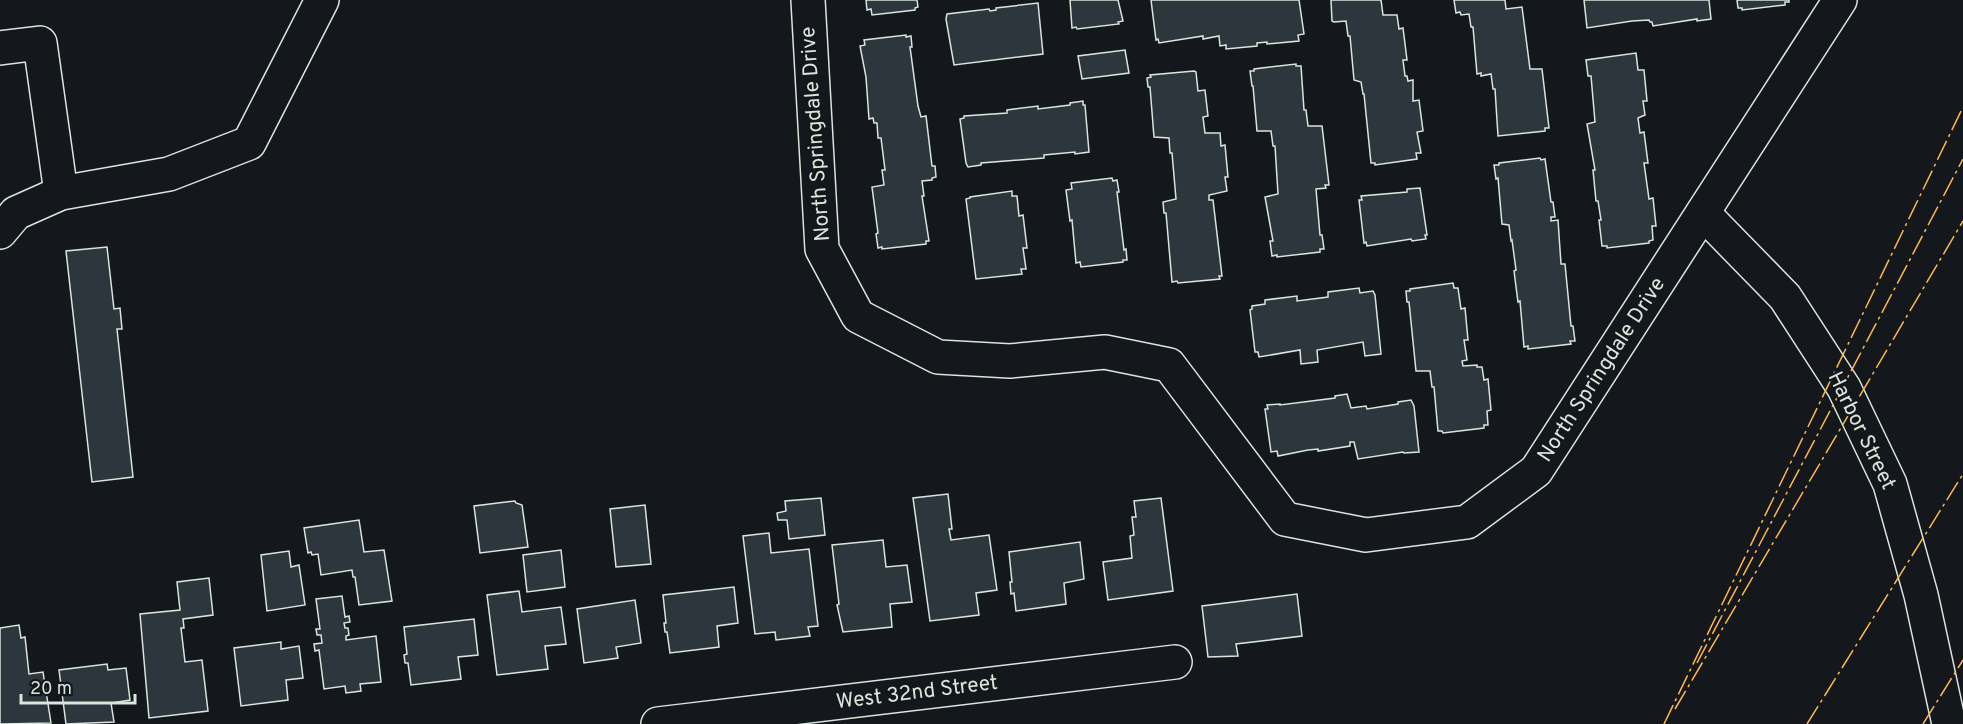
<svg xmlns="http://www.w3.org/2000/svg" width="1963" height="724" font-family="Overpass,sans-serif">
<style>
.building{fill:#2c363c;stroke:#d8e6dc;stroke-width:1.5}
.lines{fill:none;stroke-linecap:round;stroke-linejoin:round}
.minor-casing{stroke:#d8e6dc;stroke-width:36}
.minor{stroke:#14181c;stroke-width:33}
.power{stroke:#ffb74d;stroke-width:1.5;stroke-dasharray:21 4.5 3 4.5;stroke-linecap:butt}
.labels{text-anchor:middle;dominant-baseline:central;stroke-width:4.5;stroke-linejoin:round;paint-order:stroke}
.street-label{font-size:21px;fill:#d8e6dc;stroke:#14181c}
</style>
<rect width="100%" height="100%" fill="#14181c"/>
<g class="building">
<polygon points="866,0 917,0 918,7 915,8 915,10 872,15 871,9 867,10"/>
<polygon points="1070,0 1118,0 1123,21 1118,22 1119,24 1077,29 1076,27 1072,28"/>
<polygon points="1151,0 1299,0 1304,34 1298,35 1299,41 1267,44 1267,42 1257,43 1257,46 1226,49 1226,45 1220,46 1219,36 1203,39 1203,36 1159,43 1158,39 1156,40"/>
<polygon points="1331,0 1381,0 1383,15 1397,15 1399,29 1403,28 1407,60 1403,60 1405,76 1407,76 1408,81 1413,80 1413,101 1419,100 1423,131 1417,132 1421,153 1416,153 1417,159 1375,165 1375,163 1371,163 1364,94 1363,94 1361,82 1354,80 1350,36 1348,36 1346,21 1334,22 1332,21"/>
<polygon points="1454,0 1505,0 1506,9 1522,7 1530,69 1542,69 1549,128 1545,128 1545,131 1498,136 1495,89 1493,89 1491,74 1481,76 1481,73 1477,74 1473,27 1471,27 1469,14 1461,15 1460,12 1456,13"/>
<polygon points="1584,0 1709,0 1711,19 1697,21 1697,19 1653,26 1652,22 1650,22 1649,20 1632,21 1587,28"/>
<polygon points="1737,0 1789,0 1789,2 1785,2 1785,5 1742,10 1742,8 1738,8"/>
<polygon points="1038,3 1043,54 954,65 946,19 947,14 989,9 990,11 996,10 996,8"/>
<polygon points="906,35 906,37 911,36 912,47 910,47 918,106 921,117 926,116 932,166 935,166 936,177 932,178 932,180 922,181 924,196 922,196 929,241 926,241 926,244 882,249 882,247 878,248 876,234 878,233 872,187 884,185 882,170 885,170 881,138 878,138 877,123 874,123 873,118 869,119 866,77 860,46 865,45 864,40"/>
<polygon points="1125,50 1129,73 1082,79 1078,56"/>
<polygon points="1636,53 1638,70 1644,70 1647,101 1643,101 1645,115 1638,118 1640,133 1644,132 1648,163 1644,163 1649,199 1653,198 1656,226 1652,226 1653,240 1649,241 1649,243 1607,248 1607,246 1602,246 1599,220 1601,220 1598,201 1596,201 1593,170 1595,170 1587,124 1595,122 1591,76 1588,76 1586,60"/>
<polygon points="1296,64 1296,66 1301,66 1304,110 1306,110 1308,126 1322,126 1329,185 1325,185 1326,188 1316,189 1320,235 1322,235 1324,249 1320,249 1320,252 1277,257 1277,255 1272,256 1270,241 1273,241 1265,197 1278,194 1275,146 1273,146 1271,131 1257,131 1253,86 1252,86 1250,71 1254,71 1254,69"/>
<polygon points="1194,71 1196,72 1198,91 1205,90 1208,116 1203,117 1205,133 1220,133 1221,146 1225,145 1228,177 1225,177 1227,191 1209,195 1209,200 1213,200 1222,276 1219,276 1220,279 1178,283 1177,281 1172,282 1166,213 1164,213 1163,202 1176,199 1172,153 1170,153 1169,138 1154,137 1150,87 1148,87 1147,78 1151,77 1150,75"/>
<polygon points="1083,101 1083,105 1085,105 1089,152 1075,154 1075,152 1044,155 1044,158 981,163 981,165 968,167 966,163 960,119 964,118 964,116 1007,113 1007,110 1038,106 1038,109 1070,105 1070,103"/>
<polygon points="1540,158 1541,160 1545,159 1551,202 1553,202 1555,217 1551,217 1551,221 1558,220 1561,264 1565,264 1571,326 1573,326 1575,341 1570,341 1571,344 1528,349 1528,346 1524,347 1520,301 1518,302 1514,271 1516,270 1512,240 1511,241 1509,225 1502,224 1498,178 1496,179 1494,165 1499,165 1499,163"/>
<polygon points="1112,178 1113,181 1117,180 1119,192 1117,192 1124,250 1126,249 1127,260 1123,260 1123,262 1081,267 1080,262 1076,263 1072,220 1070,221 1066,190 1072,189 1071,183"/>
<polygon points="1420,188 1427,235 1425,235 1426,239 1412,241 1411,239 1367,246 1366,242 1364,243 1359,200 1362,200 1361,196 1407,192 1407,189"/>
<polygon points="1012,191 1012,196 1017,196 1019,216 1023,215 1027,248 1023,248 1026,269 1021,269 1022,274 976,279 966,199 970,198 970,197"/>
<polygon points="107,247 114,309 120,308 122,329 117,329 133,477 92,482 66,251"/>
<polygon points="1453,283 1454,288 1458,288 1461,309 1465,308 1468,340 1464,340 1467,360 1462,361 1463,366 1477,365 1477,367 1482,367 1484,380 1488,379 1491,410 1487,411 1488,425 1484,425 1484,428 1443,433 1442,431 1438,431 1434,387 1432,387 1430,371 1416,371 1409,302 1407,302 1406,291 1410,291 1410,289"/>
<polygon points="1359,288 1360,293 1373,291 1375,295 1381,354 1365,356 1363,342 1317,350 1318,362 1301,364 1300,350 1259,357 1258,352 1255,352 1250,310 1252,309 1252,306 1265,304 1265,300 1297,296 1297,301 1328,297 1328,292"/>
<polygon points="1347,394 1351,408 1366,406 1367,409 1398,404 1398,402 1411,400 1414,406 1419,452 1404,453 1403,452 1358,459 1354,442 1350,442 1350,446 1318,451 1318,449 1308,450 1278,456 1277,451 1271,452 1265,409 1268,409 1267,405 1280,404 1280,405 1335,398 1335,396"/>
<polygon points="948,494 952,529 949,529 951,540 989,535 997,590 976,593 979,615 930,621 913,498"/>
<polygon points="821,498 825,535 789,539 787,520 778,520 777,513 786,511 785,501"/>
<polygon points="1161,498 1173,591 1108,600 1103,562 1132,558 1130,536 1134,535 1132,517 1136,517 1134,501"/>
<polygon points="515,501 516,503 522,505 528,547 480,553 474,506"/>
<polygon points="645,505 651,564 616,567 610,509"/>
<polygon points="359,520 364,552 384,550 392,601 359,605 355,577 353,577 352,570 321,575 318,554 312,555 311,552 308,553 304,528"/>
<polygon points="769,533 771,553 809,549 818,626 808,627 810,636 776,640 775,632 755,634 743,536"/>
<polygon points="883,540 886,567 907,565 912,602 890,604 892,627 843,632 837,605 839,604 832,545"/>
<polygon points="1080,542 1084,579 1064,583 1066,604 1016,611 1014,593 1011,594 1010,582 1012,582 1009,552"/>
<polygon points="561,550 565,587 527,592 523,555"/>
<polygon points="289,551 291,567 299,565 305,605 267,611 261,555"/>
<polygon points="209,578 213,615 183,619 184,628 181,628 185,662 202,660 208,711 149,718 140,614 180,610 177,582"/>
<polygon points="734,587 738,623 717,626 719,647 670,653 667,632 665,632 664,623 666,623 663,595"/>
<polygon points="519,591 522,612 561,607 566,644 545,646 548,669 497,675 487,595"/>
<polygon points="1297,594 1302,636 1236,644 1238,656 1208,657 1202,606"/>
<polygon points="342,596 345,617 349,616 350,622 344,623 345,628 348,628 349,635 346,636 346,640 376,636 381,682 360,684 361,691 346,693 345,686 324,689 319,650 315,651 314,644 322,643 321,635 317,635 316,629 320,629 316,599"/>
<polygon points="635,600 641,643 616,647 618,658 584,663 577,609"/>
<polygon points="474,619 478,655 458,657 461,679 411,685 408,663 405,663 404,655 407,654 404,627"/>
<polygon points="19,625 21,638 25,637 29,674 43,672 51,723 0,724 0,628"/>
<polygon points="281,642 281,649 299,646 303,678 286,680 288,700 241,706 234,648"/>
<polygon points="107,664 108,670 126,668 130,700 111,703 114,722 66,724 59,670"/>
</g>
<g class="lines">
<g class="minor-casing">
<g id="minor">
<polyline points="808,0 822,249 858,316 938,357 1010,361 1105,352 1169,365 1285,519 1366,535 1467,522 1536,471 1840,0"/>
<polyline points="0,48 40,43 61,193"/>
<polyline points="1703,213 1785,297 1844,388 1890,484 1921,595 1949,724"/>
<polyline points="0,232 16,213 61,193 169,174 249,143 322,0"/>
<polyline points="658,724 1175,662"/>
</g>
</g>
<use href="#minor" class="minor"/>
<g class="power">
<polyline points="1697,663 1963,159"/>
<polyline points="1675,709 1963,221"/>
<polyline points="1664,724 1963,107"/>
<polyline points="1807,724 1963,474"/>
<polyline points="1923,724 1963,660"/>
</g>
</g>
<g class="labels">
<g class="street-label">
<text transform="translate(816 134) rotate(-94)">North Springdale Drive</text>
<text transform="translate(1602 370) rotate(-57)">North Springdale Drive</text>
<text transform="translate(1861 431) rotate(64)">Harbor Street</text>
<text transform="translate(917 693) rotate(-7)">West 32nd Street</text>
</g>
</g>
<path d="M21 694v9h114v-9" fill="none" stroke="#d8e6dc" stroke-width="3"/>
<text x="30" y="694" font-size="18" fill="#d8e6dc" stroke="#14181c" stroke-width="4.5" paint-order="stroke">20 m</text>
</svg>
